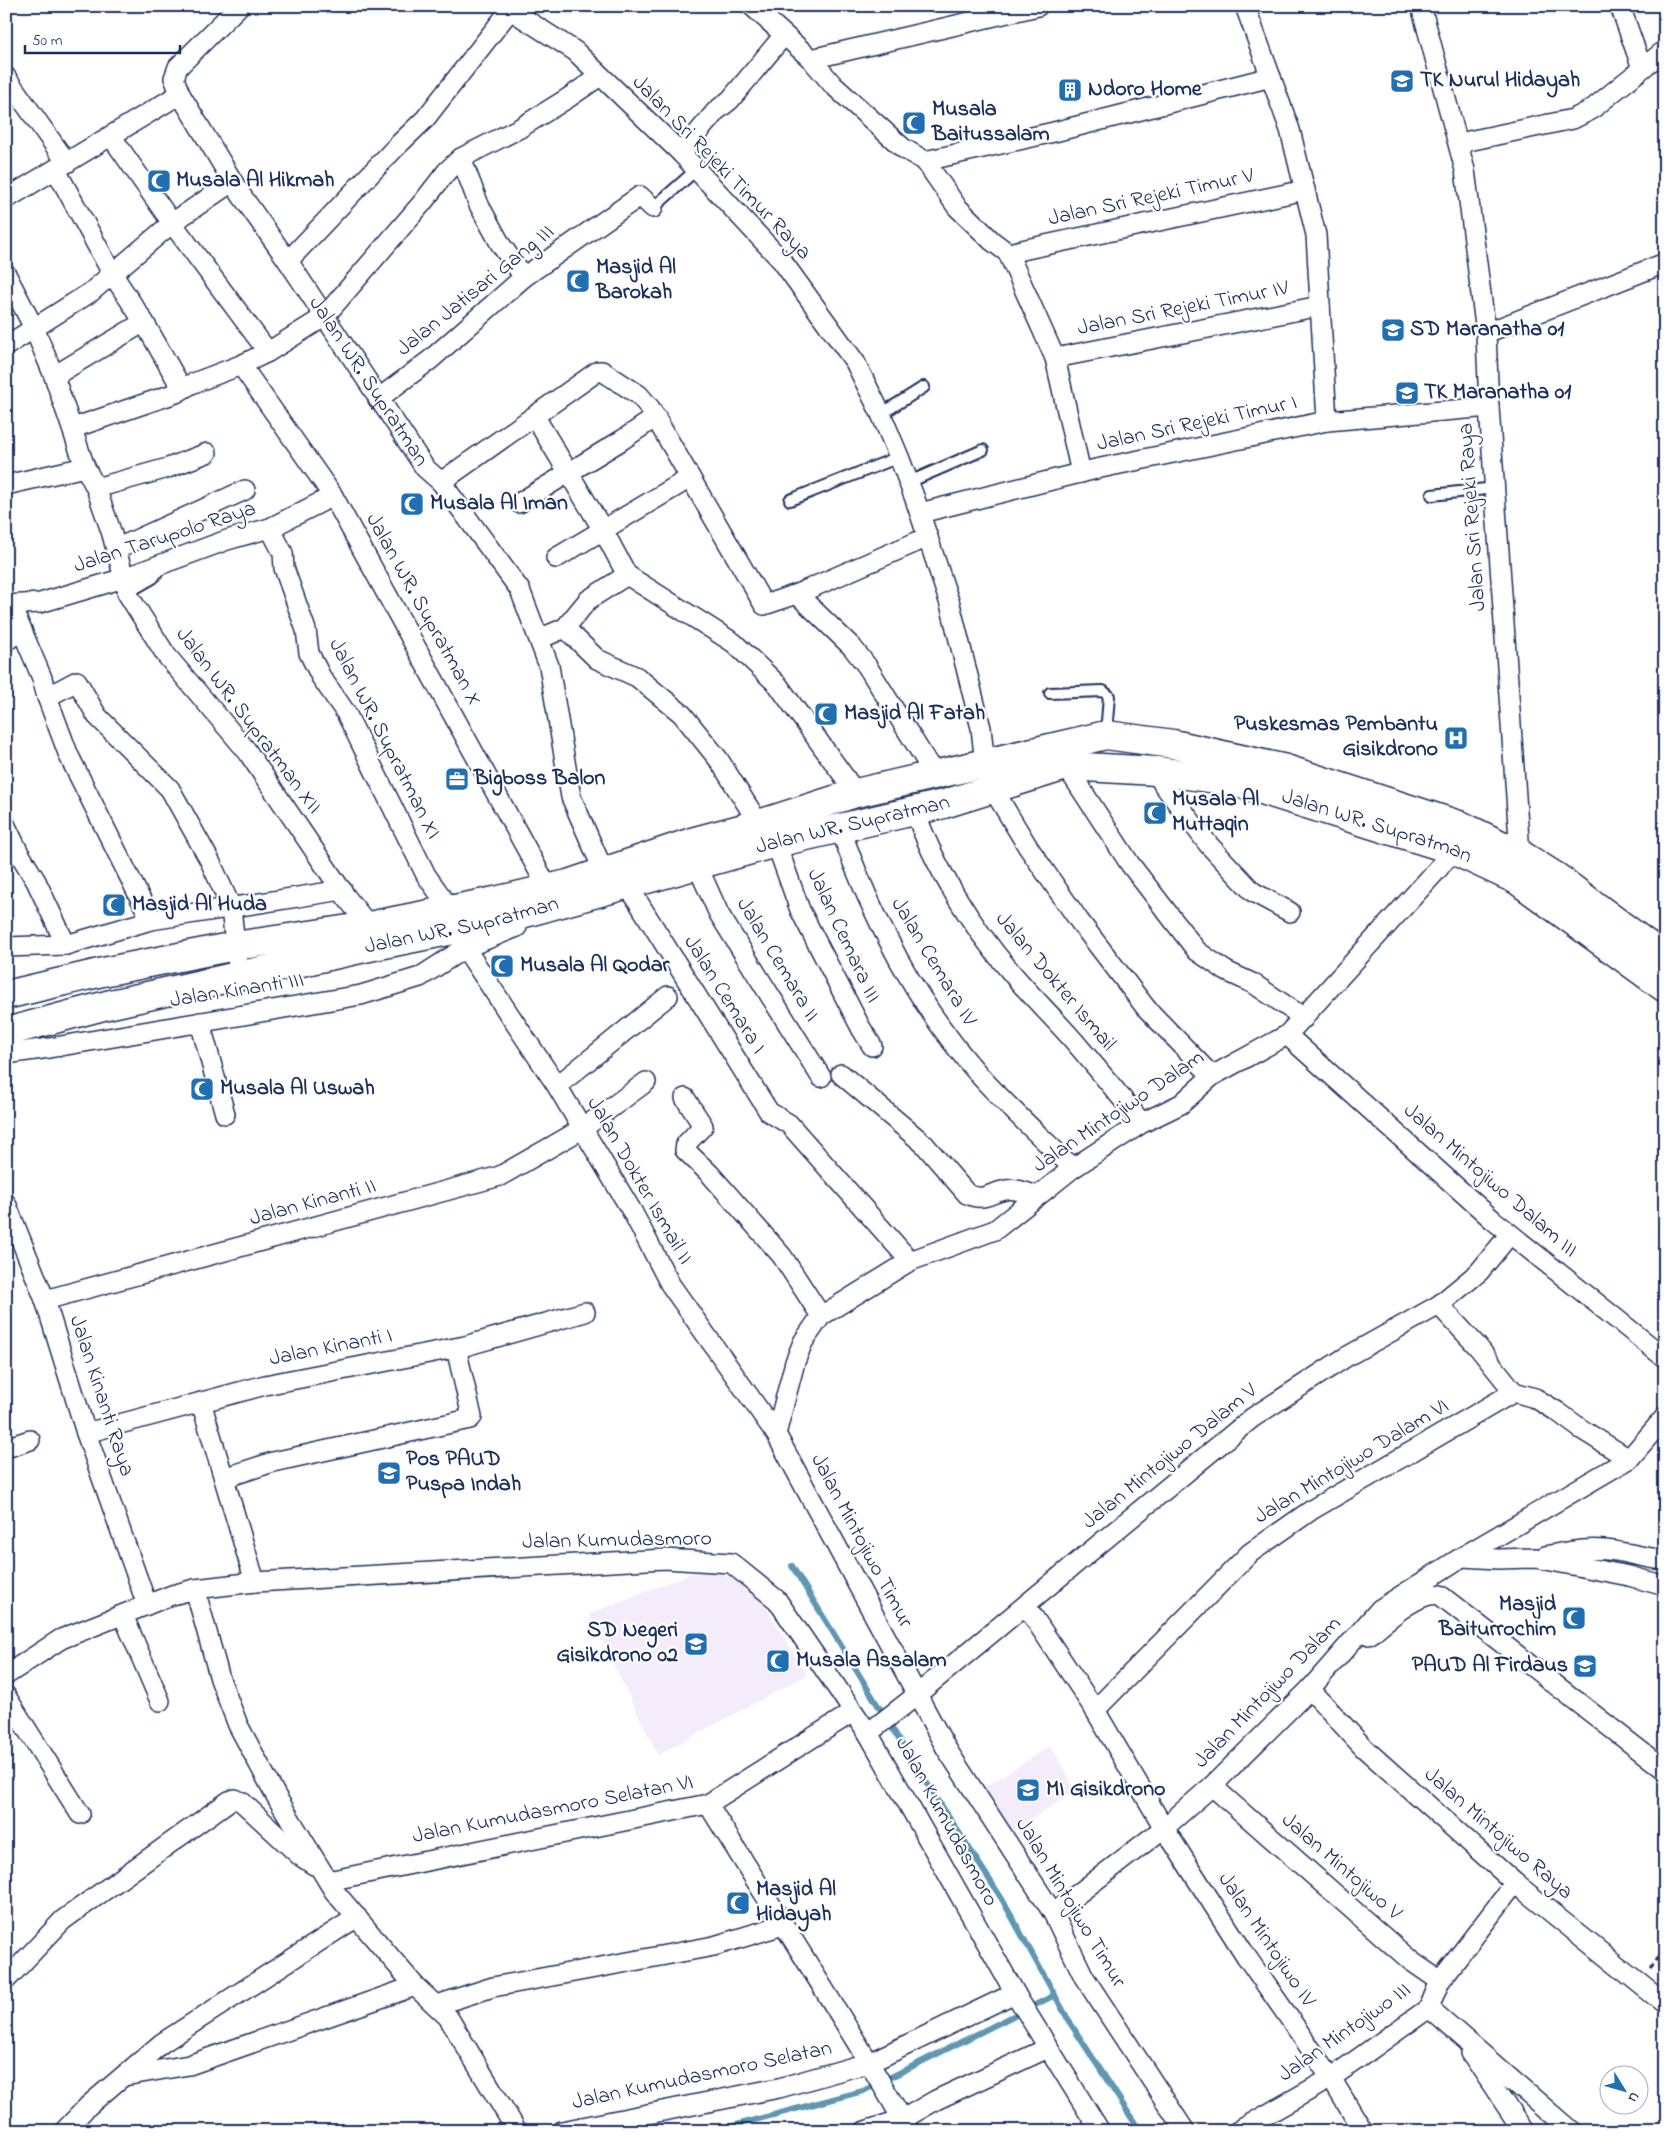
<svg xmlns="http://www.w3.org/2000/svg" width="1671" height="2137" font-family="'Indie Flower',sans-serif">
<style>
.built{fill:#f4ecfa}
.lines{fill:none;stroke-linecap:round;stroke-linejoin:round}
.stream{stroke:#5f97b3;stroke-width:6}
.service-casing{stroke:#1b2f5e;stroke-width:14}
.minor-casing{stroke:#1b2f5e;stroke-width:22}
.secondary-casing{stroke:#1b2f5e;stroke-width:31}
.path{stroke:#1b2f5e;stroke-width:3;stroke-dasharray:5 4;stroke-linecap:butt}
.service{stroke:#fff;stroke-width:10}
.minor{stroke:#fff;stroke-width:19}
.secondary{stroke:#fff;stroke-width:28}
.labels{text-anchor:middle;dominant-baseline:central;stroke-width:4.5;stroke-linejoin:round;paint-order:stroke}
.poi-label{font-size:22px;font-weight:bold;fill:#1b2f5e;stroke:#fff;text-anchor:start}
.street-label{font-size:22px;fill:#1b2f5e;stroke:#fff}
</style>
<rect width="100%" height="100%" fill="#fff"/>
<filter id="ink" filterUnits="userSpaceOnUse"><feTurbulence type="fractalNoise" baseFrequency=".02" numOctaves="2"/><feDisplacementMap in="SourceGraphic" scale="10" xChannelSelector="R" yChannelSelector="G"/><feConvolveMatrix kernelMatrix="1 2 1 2 8 2 1 2 1" color-interpolation-filters="sRGB"/></filter>
<g filter="url(#ink)">
<g class="built">
<polygon points="705,1568 737,1580 762,1601 807,1675 658,1755 589,1614"/>
<polygon points="1051,1746 1076,1791 1007,1834 980,1790"/>
</g>
<g class="lines">
<g class="stream">
<polyline points="792,1566 908,1754 1002,1899 1069,2021 1140,2131"/>
<polyline points="714,2131 863,2091 1055,1995"/>
</g>
<g class="service-casing">
<g id="service">
<polyline points="653,208 696,170"/>
<polyline points="881,414 924,387"/>
<polyline points="909,482 983,450"/>
<polyline points="1432,495 1495,488"/>
<polyline points="790,500 899,457"/>
<polyline points="127,593 153,578 161,567"/>
<polyline points="1050,693 1103,691 1109,696 1106,734"/>
</g>
</g>
<g class="minor-casing">
<g id="minor">
<path id="s1" d="M 239,6 L 178,67 L 174,78 L 180,94 L 239,192 L 288,261 L 425,468 L 441,482 L 520,590 L 549,666 L 571,797 L 604,872"/>
<polyline points="504,6 575,51 681,153 782,261 855,362 881,414 899,457 915,499 950,604 981,728 985,765 993,789 1028,847 1080,922 1146,1008 1212,1076"/>
<polyline points="752,6 811,59 833,85 903,148 925,161 957,207 992,241 1008,253 1055,358 1081,473"/>
<polyline points="1245,6 1290,130 1316,235 1327,421"/>
<polyline points="1421,6 1465,170 1486,333 1489,407 1520,854 1519,864"/>
<polyline points="1620,6 1642,68"/>
<polyline points="811,59 1038,6"/>
<polyline points="6,77 67,163"/>
<polyline points="111,136 172,223 268,352"/>
<polyline points="1459,143 1573,119 1591,110 1665,50"/>
<polyline points="681,153 716,111 730,100 784,35"/>
<polyline points="461,158 479,205 501,245 524,277"/>
<polyline points="925,161 1054,132 1271,77"/>
<polyline points="56,170 113,275 144,322 182,389"/>
<polyline points="6,199 180,94"/>
<polyline points="1008,253 1305,190"/>
<polyline points="288,261 396,147 425,119 510,10"/>
<polyline points="6,274 34,328 54,376 85,467 96,488 111,531 124,578"/>
<polyline points="1486,333 1665,263"/>
<polyline points="6,346 91,292 172,223 232,182"/>
<polyline points="1055,358 1320,306"/>
<polyline points="241,365 333,496 548,888"/>
<polyline points="54,376 144,322"/>
<polyline points="378,399 430,360 524,277 640,196 653,208"/>
<polyline points="535,417 603,530 627,575 734,643 778,685 856,793"/>
<polyline points="73,428 176,393 191,384 241,365 268,352 324,317 423,202 447,171 461,158 520,128 568,98 600,76"/>
<polyline points="441,482 598,371 602,371 639,395 650,408 764,605 797,594 928,537"/>
<polyline points="6,485 85,467"/>
<polyline points="96,488 168,468 207,453"/>
<polyline points="519,503 622,440 656,417"/>
<polyline points="920,513 1096,469 1327,421 1489,407"/>
<polyline points="270,528 283,553 284,568 306,630 309,653 321,677 346,713 426,875 450,909"/>
<polyline points="116,549 245,490"/>
<polyline points="556,558 690,478"/>
<polyline points="127,593 166,655 247,751 346,897 369,926"/>
<polyline points="797,594 852,647 867,666 935,775"/>
<polyline points="6,605 40,603 124,578 227,540 270,528 333,496"/>
<polyline points="11,605 42,678 47,697 69,756 151,920"/>
<polyline points="565,628 597,659 637,677 682,714 719,760 759,824"/>
<polyline points="539,639 565,628 588,600 627,575"/>
<polyline points="6,641 22,630"/>
<polyline points="47,697 77,681 97,716 170,789 210,861 231,907 235,946 240,976"/>
<polyline points="1066,766 1130,864 1197,951 1226,971 1254,984 1304,1018"/>
<polyline points="1156,771 1163,784 1208,844 1253,892 1290,912"/>
<path d="M 915,810 C 932,864 973,928 1010,971 C 1030,995 1053,1017 1074,1041 C 1097,1068 1120,1096 1142,1123"/>
<polyline points="6,826 19,853 36,881 66,945"/>
<path d="M 840,828 C 871,916 918,1007 981,1077 C 1010,1109 1042,1138 1073,1168"/>
<polyline points="776,843 800,910 861,1028 872,1046"/>
<polyline points="697,865 719,914 821,1077"/>
<polyline points="627,884 769,1112 789,1124 910,1261"/>
<polyline points="6,947 66,945 151,920 342,890"/>
<polyline points="465,948 557,1086 633,1213 670,1284 776,1434 946,1748 1053,1913 1084,1977 1185,2131"/>
<polyline points="200,1022 225,1114"/>
<polyline points="1287,1035 1493,1220 1665,1358"/>
<polyline points="6,1054 49,1048 361,995 420,977 465,948 517,927"/>
<path d="M 841,1074 L 924,1144 L 967,1194 C 985,1202 989,1193 1006,1190 C 1016,1188 1027,1193 1037,1196"/>
<polyline points="557,1086 668,996"/>
<polyline points="685,1098 703,1126 686,1144 685,1150 710,1174 782,1256 821,1316"/>
<polyline points="6,1203 45,1300 86,1433 147,1605"/>
<polyline points="45,1300 500,1176 582,1129 646,1082"/>
<polyline points="1439,1305 1478,1347 1514,1392 1535,1398 1558,1412 1581,1429 1629,1459"/>
<polyline points="201,1402 255,1582"/>
<polyline points="86,1433 265,1385 465,1346 585,1312"/>
<polyline points="776,1434 795,1362 803,1342 821,1316 910,1261 995,1230 1073,1168 1142,1123 1181,1104 1212,1076 1287,1035 1438,869 1453,850 1456,841"/>
<polyline points="6,1448 30,1440"/>
<polyline points="224,1478 273,1462 470,1419 472,1417 456,1348"/>
<path d="M 1545,1556 C 1568,1551 1591,1547 1615,1551 C 1632,1554 1647,1558 1665,1560"/>
<polyline points="1462,1557 1629,1459 1665,1417"/>
<polyline points="195,1589 220,1679 238,1725 276,1796 334,1891 415,1986 448,2017 517,2131"/>
<polyline points="1026,1606 1095,1710 1164,1828 1246,1956 1331,2078 1363,2131"/>
<polyline points="123,1615 160,1701"/>
<path d="M 1369,1635 C 1385,1622 1419,1590 1440,1595 L 1665,1770"/>
<polyline points="6,1675 61,1639 172,1595 195,1589 255,1582 665,1559 731,1563 777,1600 868,1733 1019,2000 1100,2131"/>
<polyline points="1310,1689 1364,1748 1515,1883 1665,2004"/>
<polyline points="6,1696 80,1814"/>
<polyline points="1095,1710 1250,1553 1313,1509 1514,1392"/>
<polyline points="868,1733 908,1702 1252,1418 1346,1357 1439,1305 1479,1272 1510,1234"/>
<polyline points="1212,1786 1411,1961 1440,1981"/>
<path d="M 708,1804 C 775,1913 846,2020 909,2131"/>
<polyline points="328,1881 708,1804 853,1712"/>
<polyline points="1053,1913 1164,1828 1212,1786 1310,1689 1380,1609 1462,1557 1498,1559 1536,1558 1629,1576 1665,1586"/>
<polyline points="6,1980 63,1920 229,1801 235,1799 242,1802 299,1855 314,1865"/>
<polyline points="437,2005 493,1987 714,1946 783,1925"/>
<polyline points="1429,2008 1571,2131"/>
<polyline points="1471,2053 1523,2131"/>
<polyline points="124,2076 189,2065 415,1986"/>
<polyline points="64,2131 88,2106 162,2043 357,1917"/>
<polyline points="562,2131 779,2088 871,2062 1015,1993"/>
<polyline points="865,2131 903,2119 936,2100 1048,2048"/>
<polyline points="1238,2131 1331,2078 1429,2008 1440,1981 1515,1883"/>
</g>
</g>
<g class="secondary-casing">
<g id="secondary">
<polyline points="6,995 103,972 235,946 369,926 495,901 568,884 695,841 759,824 856,793 1106,735 1173,744 1286,769 1462,826 1520,854 1555,876 1665,958"/>
<path id="s2" d="M 6,1032 L 107,1005 L 369,947 L 493,922 L 776,843 L 944,804 L 1066,766 L 1156,771 L 1233,781 L 1453,850 L 1517,880 L 1665,988"/>
</g>
</g>
<polyline class="path" points="1649,1968 1665,1949"/>
<use href="#service" class="service"/>
<use href="#minor" class="minor"/>
<use href="#secondary" class="secondary"/>
</g>
</g>
<defs>
<g id="school-square" transform="scale(1.25)"><rect x="-9" y="-9" width="18" height="18" rx="4" fill="#1f6fb2" stroke="#fff"/><path d="M0-5L7-2L0 1L-7-2ZM-4 1L0 2.5L4 1V4Q0 6-4 4Z" fill="#fff"/></g>
<g id="building-square" transform="scale(1.25)"><rect x="-9" y="-9" width="18" height="18" rx="4" fill="#1f6fb2" stroke="#fff"/><path d="M-4-6H4V6H1V3H-1V6H-4ZM-2.5-4.3h1.7v1.8h-1.7ZM.8-4.3h1.7v1.8H.8ZM-2.5-1h1.7V.8h-1.7ZM.8-1h1.7V.8H.8Z" fill="#fff"/></g>
<g id="mosque-square" transform="scale(1.25)"><rect x="-9" y="-9" width="18" height="18" rx="4" fill="#1f6fb2" stroke="#fff"/><path d="M3.5-4.9A6 6 0 1 0 3.5 4.9A5 5 0 1 1 3.5-4.9Z" fill="#fff"/></g>
<g id="hospital-square" transform="scale(1.25)"><rect x="-9" y="-9" width="18" height="18" rx="4" fill="#1f6fb2" stroke="#fff"/><path d="M-5-5h3v3.5h4V-5h3V5h-3V1.5h-4V5h-3Z" fill="#fff"/></g>
<g id="office-square" transform="scale(1.25)"><rect x="-9" y="-9" width="18" height="18" rx="4" fill="#1f6fb2" stroke="#fff"/><path d="M-6-3h4V-5.5h4V-3h4V5H-6ZM-1-4.5V-3h2v-1.5ZM-6 0V1H6V0Z" fill="#fff"/></g>
</defs>
<g fill-rule="evenodd">
<use href="#school-square" x="1402" y="81"/>
<use href="#building-square" x="1070" y="90"/>
<use href="#mosque-square" x="914" y="123"/>
<use href="#mosque-square" x="159" y="181"/>
<use href="#mosque-square" x="578" y="281"/>
<use href="#school-square" x="1393" y="330"/>
<use href="#school-square" x="1407" y="393"/>
<use href="#mosque-square" x="412" y="504"/>
<use href="#mosque-square" x="826" y="714"/>
<use href="#hospital-square" x="1456" y="738"/>
<use href="#office-square" x="457" y="779"/>
<use href="#mosque-square" x="1155" y="813"/>
<use href="#mosque-square" x="114" y="905"/>
<use href="#mosque-square" x="502" y="966"/>
<use href="#mosque-square" x="202" y="1089"/>
<use href="#school-square" x="389" y="1473"/>
<use href="#mosque-square" x="1574" y="1618"/>
<use href="#school-square" x="696" y="1644"/>
<use href="#mosque-square" x="778" y="1661"/>
<use href="#school-square" x="1585" y="1666"/>
<use href="#school-square" x="1028" y="1790"/>
<use href="#mosque-square" x="738" y="1903"/>
</g>
<g class="labels">
<g class="poi-label">
<text x="1420" y="81">TK Nurul Hidayah</text>
<text x="1088" y="90">Ndoro Home</text>
<text x="932" y="110">Musala<tspan x="932" dy="25">Baitussalam</tspan></text>
<text x="176" y="181">Musala Al Hikmah</text>
<text x="596" y="268">Masjid Al<tspan x="596" dy="25">Barokah</tspan></text>
<text x="1410" y="330">SD Maranatha 01</text>
<text x="1424" y="393">TK Maranatha 01</text>
<text x="430" y="504">Musala Al Iman</text>
<text x="844" y="714">Masjid Al Fatah</text>
<text x="1438" y="725" text-anchor="end">Puskesmas Pembantu<tspan x="1438" dy="25">Gisikdrono</tspan></text>
<text x="474" y="779">Bigboss Balon</text>
<text x="1172" y="800">Musala Al<tspan x="1172" dy="25">Muttaqin</tspan></text>
<text x="132" y="905">Masjid Al Huda</text>
<text x="520" y="966">Musala Al Qodar</text>
<text x="220" y="1089">Musala Al Uswah</text>
<text x="406" y="1460">Pos PAUD<tspan x="406" dy="25">Puspa Indah</tspan></text>
<text x="1556" y="1605" text-anchor="end">Masjid<tspan x="1556" dy="25">Baiturrochim</tspan></text>
<text x="678" y="1631" text-anchor="end">SD Negeri<tspan x="678" dy="25">Gisikdrono 02</tspan></text>
<text x="796" y="1661">Musala Assalam</text>
<text x="1568" y="1666" text-anchor="end">PAUD Al Firdaus</text>
<text x="1046" y="1790">MI Gisikdrono</text>
<text x="756" y="1890">Masjid Al<tspan x="756" dy="25">Hidayah</tspan></text>
</g>
<g class="street-label">
<text transform="translate(721 168) rotate(46)">Jalan Sri Rejeki Timur Raya</text>
<text transform="translate(1151 198) rotate(-12)">Jalan Sri Rejeki Timur V</text>
<text transform="translate(476 291) rotate(-39)">Jalan Jatisari Gang III</text>
<text transform="translate(1183 309) rotate(-11)">Jalan Sri Rejeki Timur IV</text>
<text stroke="none"><textPath href="#s1" startOffset="459">Jalan WR. Supratman</textPath></text>
<text transform="translate(1197 424) rotate(-12)">Jalan Sri Rejeki Timur I</text>
<text transform="translate(1473 517) rotate(-94)">Jalan Sri Rejeki Raya</text>
<text transform="translate(165 538) rotate(-18)">Jalan Tarupolo Raya</text>
<text transform="translate(423 610) rotate(61)">Jalan WR. Supratman X</text>
<text transform="translate(248 721) rotate(53)">Jalan WR. Supratman XII</text>
<text transform="translate(384 739) rotate(63)">Jalan WR. Supratman XI</text>
<text stroke="none"><textPath href="#s2" startOffset="872">Jalan WR. Supratman</textPath></text>
<text stroke="none"><textPath href="#s2" startOffset="1412">Jalan WR. Supratman</textPath></text>
<text stroke="none"><textPath href="#s2" startOffset="468">Jalan WR. Supratman</textPath></text>
<text transform="translate(843 936) rotate(65)">Jalan Cemara III</text>
<text transform="translate(777 960) rotate(59)">Jalan Cemara II</text>
<text transform="translate(933 962) rotate(59)">Jalan Cemara IV</text>
<text transform="translate(1055 982) rotate(50)">Jalan Dokter Ismail</text>
<text transform="translate(237 991) rotate(-9)">Jalan Kinanti III</text>
<text transform="translate(724 995) rotate(58)">Jalan Cemara I</text>
<text transform="translate(1119 1112) rotate(-34)">Jalan Mintojiwo Dalam</text>
<text transform="translate(639 1181) rotate(60)">Jalan Dokter Ismail II</text>
<text transform="translate(1490 1181) rotate(41)">Jalan Mintojiwo Dalam III</text>
<text transform="translate(313 1203) rotate(-15)">Jalan Kinanti II</text>
<text transform="translate(331 1348) rotate(-11)">Jalan Kinanti I</text>
<text transform="translate(101 1396) rotate(72)">Jalan Kinanti Raya</text>
<text transform="translate(1170 1457) rotate(-39)">Jalan Mintojiwo Dalam V</text>
<text transform="translate(1352 1462) rotate(-31)">Jalan Mintojiwo Dalam VI</text>
<text transform="translate(617 1541) rotate(-1)">Jalan Kumudasmoro</text>
<text transform="translate(861 1541) rotate(62)">Jalan Mintojiwo Timur</text>
<text transform="translate(1268 1693) rotate(-46)">Jalan Mintojiwo Dalam</text>
<text transform="translate(553 1810) rotate(-11)">Jalan Kumudasmoro Selatan VI</text>
<text transform="translate(946 1822) rotate(61)">Jalan Kumudasmoro</text>
<text transform="translate(1498 1834) rotate(41)">Jalan Mintojiwo Raya</text>
<text transform="translate(1341 1867) rotate(41)">Jalan Mintojiwo V</text>
<text transform="translate(1070 1903) rotate(59)">Jalan Mintojiwo Timur</text>
<text transform="translate(1266 1940) rotate(56)">Jalan Mintojiwo IV</text>
<text transform="translate(1345 2033) rotate(-35)">Jalan Mintojiwo III</text>
<text transform="translate(702 2076) rotate(-12)">Jalan Kumudasmoro Selatan</text>
</g>
</g>
<rect width="1671" height="2137" fill="none" stroke="#fff" stroke-width="25"/>
<rect x="12" y="12" width="1646" height="2112" fill="none" stroke="#1b2f5e" stroke-width="2" filter="url(#ink)"/>
<g transform="translate(1624 2090) rotate(127)"><circle r="24" fill="#ffffff" stroke="#a4acbf"/>
<path d="M0-4L9 19L0 12L-9 19Z" fill="#1f6fb2"/>
<text y="-8" font-size="14" font-weight="bold" text-anchor="middle" fill="#1b2f5e">U</text>
</g>
<path d="M25 45v8h155v-8" fill="none" stroke="#1b2f5e" stroke-width="2.5"/>
<text x="32" y="45" font-size="15" fill="#1b2f5e" stroke="#ffffff" stroke-width="4" paint-order="stroke">50 m</text>
</svg>
